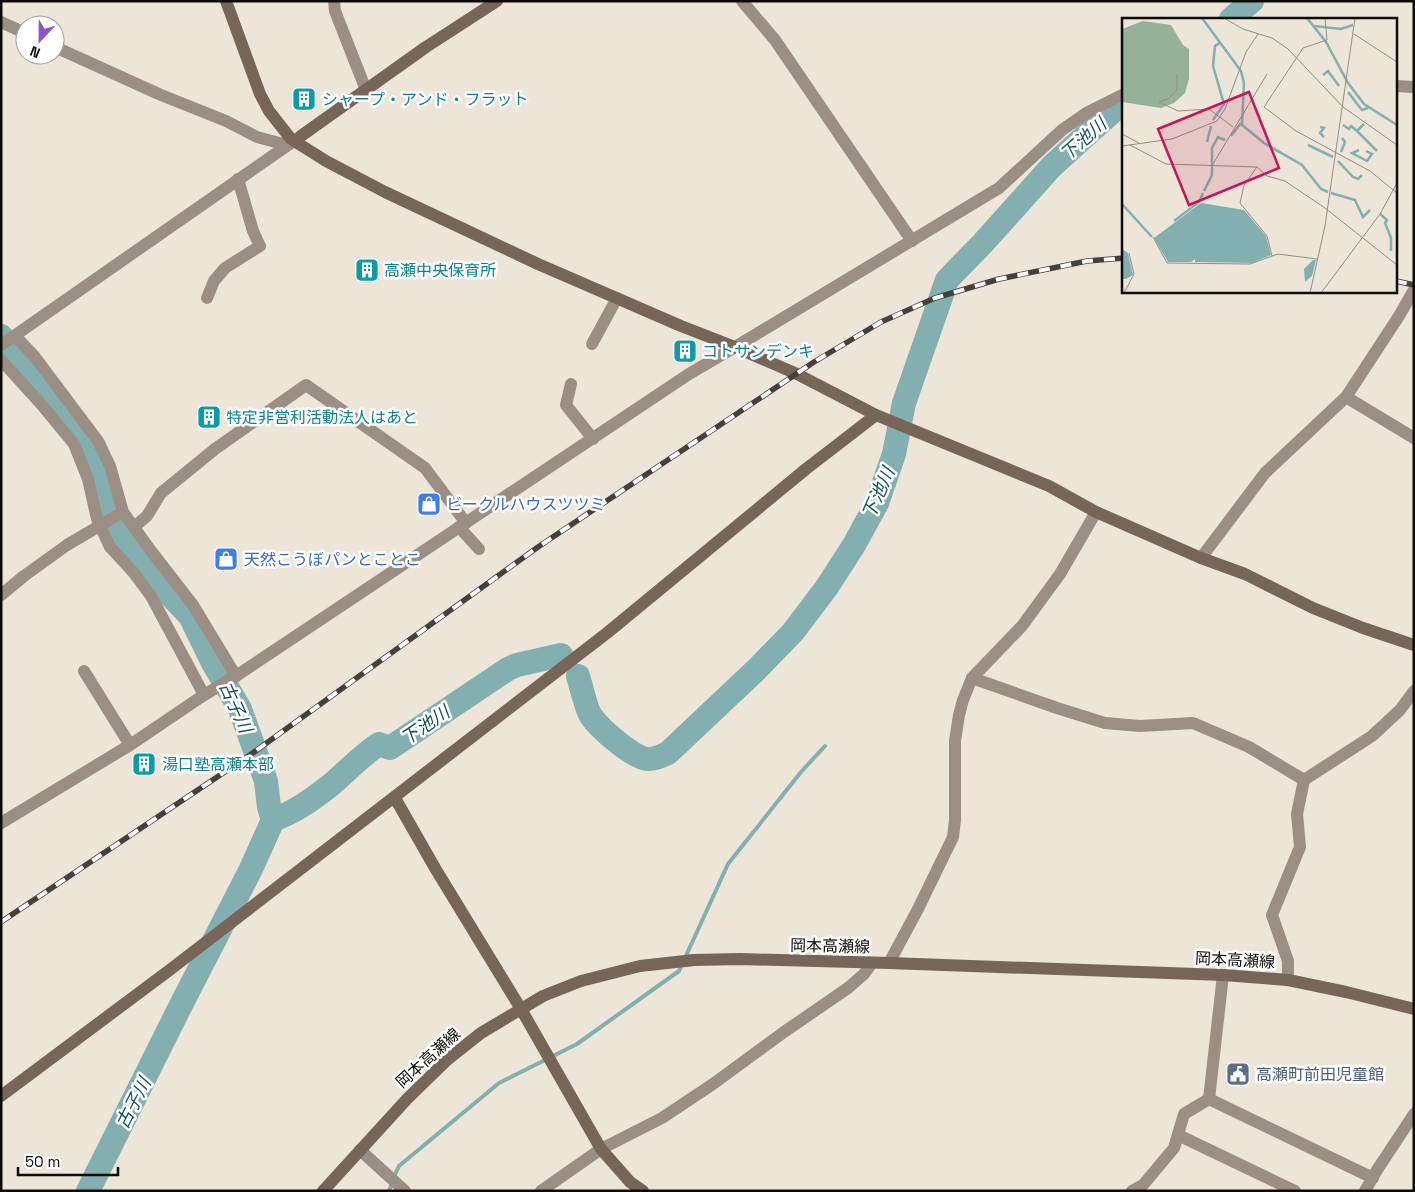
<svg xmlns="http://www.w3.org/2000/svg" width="1415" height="1192" font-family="'Space Grotesk','Noto Sans JP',sans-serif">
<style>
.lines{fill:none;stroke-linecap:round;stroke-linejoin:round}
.stream{stroke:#84afb0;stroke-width:4}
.river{stroke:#84afb0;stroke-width:24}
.street{stroke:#9b8f85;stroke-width:12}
.secondary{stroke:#776558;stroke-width:12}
.rail-casing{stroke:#44413a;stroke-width:5.5}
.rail{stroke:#fff;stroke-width:4;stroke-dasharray:11;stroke-linecap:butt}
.labels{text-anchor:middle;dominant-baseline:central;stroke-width:5;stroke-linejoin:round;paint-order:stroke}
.culture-label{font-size:16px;fill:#0d838f;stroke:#fff;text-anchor:start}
.shop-label{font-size:16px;fill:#366cbe;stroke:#fff;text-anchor:start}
.street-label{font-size:16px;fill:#0d0b07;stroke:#fff}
.service-label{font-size:16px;fill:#4e5e75;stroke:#fff;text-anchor:start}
.water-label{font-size:18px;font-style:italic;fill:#135154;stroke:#fff}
.inset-river{fill:none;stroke:#84afb0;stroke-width:2.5}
.inset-road{fill:none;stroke:#938e84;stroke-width:1}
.view{fill:#c2185b;fill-opacity:0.15;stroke:#c2185b;stroke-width:2.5}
.inset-edge{fill:none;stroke:#0d0b07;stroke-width:2.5}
</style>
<rect width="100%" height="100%" fill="#ece5d8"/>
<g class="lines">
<g class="stream">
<polyline points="394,1177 399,1166 499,1083 577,1044 679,971 728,864 801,772 825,746"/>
<polyline points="389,1191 392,1183"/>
</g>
<g class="river">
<polyline points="1231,19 1252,1"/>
<polyline points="1,336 23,360 71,420 91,455 106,504 125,538 171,596 190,616 213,663 240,709 266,781 269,807 273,820 250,871 182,1003 88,1191"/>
<path d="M 578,676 C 581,685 586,709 591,716 C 599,728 635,760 649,759 C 656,759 662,756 668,753 L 757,669 L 793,632 L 827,587 L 854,545 L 877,503 L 894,454 L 904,403 L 947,280 L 983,243 L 1052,166 L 1113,111 L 1124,104"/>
<path d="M 273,820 C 295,812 313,799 332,784 C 347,771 362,755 379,744 L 390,748 L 508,669 L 517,665 L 561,655"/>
</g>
<g class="street">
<polyline points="334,1 335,11 366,90"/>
<polyline points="742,1 775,40 912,241"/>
<polyline points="1,22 25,33"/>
<polyline points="55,47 161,95 226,121 257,137 287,145"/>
<polyline points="1396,86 1414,87"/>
<polyline points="207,298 214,281 225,268 260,246 253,231 238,179"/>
<polyline points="15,336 35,357 98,441 110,466 123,512 151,551 193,605 236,676"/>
<polyline points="592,344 617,298"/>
<polyline points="1,345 301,136"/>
<polyline points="1,360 41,404 74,444 88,479 97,519 110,547 134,573 151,596 204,695"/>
<polyline points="571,384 566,405 593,439"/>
<polyline points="1346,397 1414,438"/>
<polyline points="134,527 147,516 161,493 215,449 306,385 425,468 466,523"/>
<polyline points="459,527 479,549"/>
<polyline points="1201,558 1265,473 1346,397 1399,316 1414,290"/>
<polyline points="1,595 24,576 67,545 123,512"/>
<polyline points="84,671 130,745"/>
<polyline points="972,678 1057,708 1105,723 1140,726 1193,723 1249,747 1304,780"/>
<polyline points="1,823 130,745 204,695 236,676 689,374 735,347 999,188 1062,130 1088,112 1124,94"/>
<polyline points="889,963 918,909 953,837 955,820 955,741 959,715 963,700 972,678 1022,626 1060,574 1096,512"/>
<polyline points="1288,980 1288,961 1272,915 1300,847 1297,814 1304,780 1372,736 1400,710 1414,691"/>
<polyline points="1209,1099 1373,1178"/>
<polyline points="1178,1135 1295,1191"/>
<polyline points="360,1150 405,1191"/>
<polyline points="541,1191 601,1149 662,1118 713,1084 784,1032 848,988 864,974 872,963"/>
<polyline points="1132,1191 1143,1185 1174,1148 1184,1114 1209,1099 1223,975"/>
<polyline points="1365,1191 1377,1170 1414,1114"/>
</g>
<g class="secondary">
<polyline points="226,1 260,94 269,111 291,139 326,161 385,192 538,264 681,326 735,347 797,374 876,415 1049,486 1096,512 1201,558 1245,574 1313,608 1363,628 1414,645"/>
<polyline points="301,136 426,47 497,1"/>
<polyline points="395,798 435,868 521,1009 601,1149 630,1182 643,1191"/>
<polyline points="1,1096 171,969 607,633 806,469 876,415"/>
<polyline points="323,1191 407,1099 447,1060 481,1033 543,996 581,981 640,966 694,960 740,959 889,963 1223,975 1288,980 1346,992 1414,1009"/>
</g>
<g class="rail-casing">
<g id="rail">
<polyline points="1396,281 1414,285"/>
<polyline points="1,922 250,755 538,547 814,362 881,322 935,298 999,279 1087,261 1124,258"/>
</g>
</g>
<use href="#rail" class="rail"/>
</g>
<defs>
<g id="building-square" transform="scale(1.25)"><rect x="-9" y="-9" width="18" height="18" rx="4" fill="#0f9aa8" stroke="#fff"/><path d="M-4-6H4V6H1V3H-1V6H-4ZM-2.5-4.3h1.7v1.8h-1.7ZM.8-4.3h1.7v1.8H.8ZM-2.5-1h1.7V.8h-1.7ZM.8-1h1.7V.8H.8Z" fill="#fff"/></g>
<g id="shop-square" transform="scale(1.25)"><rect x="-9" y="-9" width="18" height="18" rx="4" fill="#3f7fe0" stroke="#fff"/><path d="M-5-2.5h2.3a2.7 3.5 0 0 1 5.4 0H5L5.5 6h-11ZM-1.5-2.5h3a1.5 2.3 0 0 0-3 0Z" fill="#fff"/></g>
<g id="civic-square" transform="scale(1.25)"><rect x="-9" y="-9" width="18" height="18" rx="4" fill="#5c6f8a" stroke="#fff"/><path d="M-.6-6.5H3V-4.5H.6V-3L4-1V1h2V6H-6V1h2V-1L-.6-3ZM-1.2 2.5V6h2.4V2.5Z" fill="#fff"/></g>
</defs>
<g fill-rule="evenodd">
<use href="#building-square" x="304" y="99"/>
<use href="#building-square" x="367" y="270"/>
<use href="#building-square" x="685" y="351"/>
<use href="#building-square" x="209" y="417"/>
<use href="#shop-square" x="429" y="504"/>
<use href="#shop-square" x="226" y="559"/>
<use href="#building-square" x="144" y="764"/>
<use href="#civic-square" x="1238" y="1074"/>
</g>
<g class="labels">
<g class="culture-label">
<text x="322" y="99">シャープ・アンド・フラット</text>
<text x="384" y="270">高瀬中央保育所</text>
<text x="702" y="351">コトサンデンキ</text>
<text x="226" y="417">特定非営利活動法人はあと</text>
<text x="162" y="764">湯口塾高瀬本部</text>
</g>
<g class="shop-label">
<text x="446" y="504">ビークルハウスツツミ</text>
<text x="244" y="559">天然こうぼパンとことこ</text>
</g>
<g class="street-label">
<text transform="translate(830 946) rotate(1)">岡本高瀬線</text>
<text transform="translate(1235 960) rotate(3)">岡本高瀬線</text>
<text transform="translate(428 1058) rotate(-42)">岡本高瀬線</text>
</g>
<g class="service-label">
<text x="1256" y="1074">高瀬町前田児童館</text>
</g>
<g class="water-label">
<text transform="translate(1083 139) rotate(-41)">下池川</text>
<text transform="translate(878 493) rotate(-66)">下池川</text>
<text transform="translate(236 707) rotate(66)">古子川</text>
<text transform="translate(425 725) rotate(-34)">下池川</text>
<text transform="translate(133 1103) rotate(-63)">古子川</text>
</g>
</g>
<g transform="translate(1122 18)">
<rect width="275" height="275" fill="#ece5d8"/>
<path d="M 21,3 L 49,7 L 61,27 L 67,31 L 67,61 L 63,75 L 52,85 L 39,90 L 0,84 L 0,11 Z" fill="#96b199"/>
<path d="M 79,185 L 122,192 L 144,218 L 149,237 L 130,245 L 73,244 L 73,241 L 69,244 L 46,244 L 32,220 ZM 0,231 L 6,235 L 11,257 L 4,261 L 0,261 ZM 191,242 L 194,242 L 190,258 L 183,264 L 182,251 Z" fill="#84afb0"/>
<path class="inset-river" d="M 80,0 L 119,53 L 122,65 L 120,107 L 142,125 L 180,147 L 199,171 L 206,174M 185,0 L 204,24 L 226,65 L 242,86 L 275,107M 192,8 L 219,11 L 231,7M 201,57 L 206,53 L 217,68M 226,74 L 240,92 L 246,90M 91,102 L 102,86 L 91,48 L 93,28 L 99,24M 221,107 L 227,111 L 229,108 L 235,113 L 242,106M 198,109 L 202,110 L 198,115 L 202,119M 235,113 L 255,133M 109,118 L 119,105M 85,124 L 89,108M 186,127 L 211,139M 237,132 L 230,135 L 245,143 L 250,136 L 244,133M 219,134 L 223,124 L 220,120M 216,143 L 231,159 L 236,161 L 240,157M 82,173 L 90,157 L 90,130 L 96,119 L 103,122M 209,175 L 233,182 L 241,199 L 248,192M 0,186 L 30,219M 258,196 L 265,202 L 263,205 L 269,220 L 269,233M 52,203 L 77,184 L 81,175"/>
<path class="inset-road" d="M 102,0 L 121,11 L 150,20 L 166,31 L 221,89 L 275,127M 203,0 L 205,22 L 181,30 L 142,89 L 174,113 L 248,153 L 275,175M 232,16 L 275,44M 37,84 L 56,93 L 87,91 L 111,109M 37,84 L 46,81 L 55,72 L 55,56M 0,116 L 17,125M 8,127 L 44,146 L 135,149 L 145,158 L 163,163 L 203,190 L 275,247M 0,128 L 50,121 L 95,103 L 103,91 L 124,34 L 136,16M 91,146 L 145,56M 135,149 L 122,167 L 118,185 L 145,218 L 150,238M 31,219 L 45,245 L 128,246 L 156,236 L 195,241M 2,275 L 12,256 L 7,235M 188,275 L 203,208 L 233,0M 199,275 L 258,196 L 275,165"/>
<path class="view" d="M 127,74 L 157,150 L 67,187 L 36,111 Z"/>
<rect width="275" height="275" class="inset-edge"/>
</g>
<rect width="1415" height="1192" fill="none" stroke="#0d0b07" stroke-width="5"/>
<g transform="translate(40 40) rotate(202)"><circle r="24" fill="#ffffff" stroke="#9e9d9c"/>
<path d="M0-4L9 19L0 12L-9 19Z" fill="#9352c7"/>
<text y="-8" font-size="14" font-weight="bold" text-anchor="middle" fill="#0d0b07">N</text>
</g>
<path d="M18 1167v8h100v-8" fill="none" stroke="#0d0b07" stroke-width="2.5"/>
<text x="25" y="1167" font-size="15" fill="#0d0b07" stroke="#ffffff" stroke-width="4" paint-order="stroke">50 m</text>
</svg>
